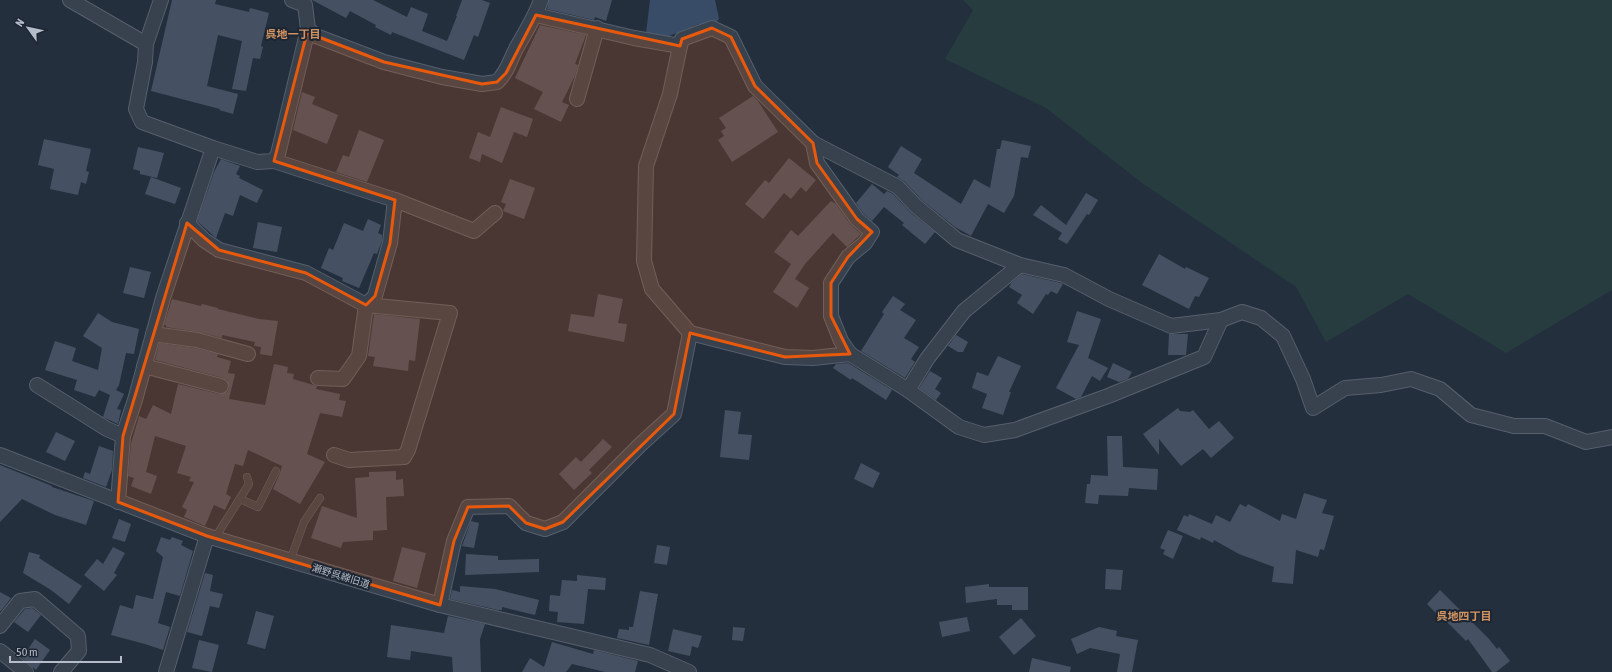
<svg xmlns="http://www.w3.org/2000/svg" width="1612" height="672" font-family="'Asap Condensed','Noto Sans JP',sans-serif">
<style>
.green{fill:#263c3f}
.water{fill:#394c67}
.building{fill:#455162}
.lines{fill:none;stroke-linecap:round;stroke-linejoin:round}
.lane-casing{stroke:#565f6c;stroke-width:8}
.street-casing{stroke:#565f6c;stroke-width:16}
.lane{stroke:#38414e;stroke-width:7}
.street{stroke:#38414e;stroke-width:14}
.marked{fill:#e8590c;fill-opacity:0.2;stroke:#e8590c;stroke-width:3;stroke-linejoin:round}
.labels{text-anchor:middle;dominant-baseline:central;stroke-width:4;stroke-linejoin:round;paint-order:stroke}
.street-label{font-size:10px;fill:#b4bcc9;stroke:#1d2633}
.neighbourhood-label{font-size:11px;font-weight:bold;fill:#d59563;stroke:#1d2633}
</style>
<rect width="100%" height="100%" fill="#242f3e"/>
<polygon class="green" points="963,0 1612,0 1612,290 1506,353 1408,294 1326,342 1296,287 1142,183 1046,108 945,59 973,10"/>
<polygon class="water" points="650,0 715,0 719,19 715,24 699,24 664,38 646,33"/>
<g class="building">
<polygon points="172,0 216,0 215,4 249,12 250,8 269,13 261,46 263,47 260,59 253,58 246,91 232,89 242,41 218,35 207,86 238,94 233,114 219,110 220,109 151,91"/>
<polygon points="312,0 373,0 407,17 411,7 428,14 422,31 447,41 457,16 456,16 462,0 482,0 490,3 478,37 474,35 464,60 392,32 391,35 375,27 376,25 350,11 346,18"/>
<polygon points="549,0 612,0 606,21 595,17 594,20 547,9"/>
<polygon points="540,25 586,35 575,64 578,65 575,76 562,102 569,105 561,122 534,109 543,92 515,78"/>
<polygon points="302,92 315,97 312,104 338,115 327,144 293,130"/>
<polygon points="753,96 758,101 778,132 732,162 718,140 724,136 721,131 726,128 719,118"/>
<polygon points="501,107 533,119 527,137 514,132 502,163 482,154 480,162 469,158 478,132 490,137"/>
<polygon points="359,130 384,140 367,182 336,172 343,155 349,157"/>
<polygon points="44,139 91,149 86,171 89,172 86,184 81,182 78,195 50,189 54,169 38,165"/>
<polygon points="1002,140 1031,146 1028,158 1021,157 1014,196 1004,213 988,204 971,236 955,227 922,200 904,181 897,177 899,175 888,167 901,146 922,159 914,173 961,204 974,179 990,188 997,149 1000,149"/>
<polygon points="138,147 164,153 157,178 140,174 140,171 133,169"/>
<polygon points="789,158 816,180 806,192 801,187 791,199 784,193 763,219 745,204 765,180 769,183"/>
<polygon points="221,159 240,166 236,174 240,176 239,178 263,190 257,203 240,195 233,216 225,213 216,238 197,221 214,172"/>
<polygon points="151,177 181,188 175,204 145,194"/>
<polygon points="510,179 535,188 524,219 503,211 506,204 501,202"/>
<polygon points="872,184 884,194 887,191 893,194 911,213 935,232 925,244 902,225 904,223 884,207 872,221 863,213 856,203"/>
<polygon points="1086,193 1098,200 1089,215 1087,214 1067,244 1058,239 1062,233 1033,215 1041,205 1066,225"/>
<polygon points="831,201 836,204 850,224 861,234 847,247 833,233 805,264 795,279 809,288 797,308 773,292 791,264 774,252 791,230 798,236"/>
<polygon points="368,219 381,225 378,233 382,235 382,241 377,254 374,253 359,288 342,281 343,278 321,268 329,248 333,250 344,223 363,231"/>
<polygon points="258,222 282,227 277,252 253,248"/>
<polygon points="1159,254 1185,269 1186,267 1209,278 1199,297 1195,296 1189,309 1142,285"/>
<polygon points="130,267 151,272 144,298 123,293"/>
<polygon points="1022,274 1061,283 1063,284 1057,294 1051,291 1048,295 1046,294 1033,314 1017,303 1022,295 1009,287 1012,282"/>
<polygon points="598,294 623,299 618,323 627,324 624,342 568,331 571,314 594,317"/>
<polygon points="893,296 905,304 900,310 916,320 904,338 919,347 911,359 915,362 905,378 861,351 884,314 882,312"/>
<polygon points="172,299 201,306 202,304 218,308 218,309 259,319 278,321 272,356 260,354 261,347 254,346 255,342 222,335 222,338 198,332 166,327 166,325 164,325"/>
<polygon points="1077,311 1101,319 1088,358 1108,368 1100,381 1092,376 1081,397 1076,399 1056,388 1079,345 1067,342"/>
<polygon points="98,313 112,322 139,329 134,354 126,353 119,385 116,390 124,394 117,409 121,410 118,424 103,417 110,395 99,390 95,397 74,390 77,380 45,370 55,341 76,348 72,361 98,370 102,348 83,336"/>
<polygon points="374,314 420,319 415,361 409,360 408,371 373,366 375,357 368,356"/>
<polygon points="1169,334 1188,334 1186,355 1168,355"/>
<polygon points="956,335 968,342 963,352 958,352 948,346"/>
<polygon points="159,343 195,348 218,354 217,357 231,361 228,373 235,374 229,399 265,405 274,364 288,367 287,373 294,374 293,379 317,386 316,389 340,394 339,400 346,401 342,417 320,413 307,454 325,462 300,504 273,489 280,473 282,466 248,450 243,466 235,464 226,494 231,497 225,510 214,505 205,526 184,517 187,510 182,507 194,482 189,481 191,477 177,473 186,446 155,436 146,472 157,476 151,494 131,486 134,478 128,476 131,444 139,416 146,419 153,405 171,414 178,384 219,394 227,392 229,388 227,380 223,378 155,360"/>
<polygon points="998,356 1021,366 1009,392 1011,392 1003,415 982,408 987,394 972,388 977,372 988,376"/>
<polygon points="848,363 892,390 886,400 852,378 851,380 833,368 836,364"/>
<polygon points="1113,363 1132,372 1128,379 1119,382 1107,377"/>
<polygon points="930,371 942,378 935,389 941,393 936,400 919,388"/>
<polygon points="1178,408 1180,411 1190,412 1193,410 1209,429 1219,421 1234,438 1211,458 1203,449 1181,466 1159,439 1159,455 1143,434"/>
<polygon points="725,410 741,412 738,434 752,435 749,460 720,457"/>
<polygon points="56,432 75,441 65,461 46,452"/>
<polygon points="1107,436 1122,436 1123,467 1158,469 1157,490 1129,488 1128,496 1099,495 1098,504 1085,503 1087,484 1090,484 1091,475 1108,476"/>
<polygon points="603,439 612,447 589,470 592,473 574,490 559,474 576,457 581,462"/>
<polygon points="99,446 113,451 112,470 106,487 83,478 85,472 90,474"/>
<polygon points="861,463 880,473 873,488 854,479"/>
<polygon points="0,465 52,486 52,487 94,501 86,525 55,515 22,499 0,522"/>
<polygon points="396,471 396,480 403,479 404,496 386,497 387,530 373,531 373,540 343,542 341,548 311,538 322,506 357,518 355,478 369,477 369,472"/>
<polygon points="1304,493 1327,500 1322,513 1334,516 1324,550 1320,549 1318,557 1296,550 1293,584 1272,582 1274,567 1239,554 1214,540 1213,543 1201,537 1200,540 1177,530 1184,515 1188,517 1189,514 1212,524 1216,515 1230,522 1240,504 1246,507 1248,504 1280,521 1282,514 1296,519"/>
<polygon points="119,519 131,524 125,542 112,538"/>
<polygon points="471,521 479,523 474,548 462,546"/>
<polygon points="1168,530 1183,536 1173,559 1163,554 1165,550 1160,548"/>
<polygon points="161,537 170,540 172,537 183,541 181,545 193,551 180,596 166,592 158,623 170,627 163,650 145,644 111,635 120,605 133,609 136,595 153,599 163,557 156,551"/>
<polygon points="657,545 670,547 667,565 654,563"/>
<polygon points="113,547 125,553 114,573 117,575 104,591 84,575 97,559 103,564"/>
<polygon points="402,547 426,553 417,588 393,581"/>
<polygon points="29,552 40,555 39,558 82,586 69,604 51,590 23,573"/>
<polygon points="466,554 498,556 498,560 539,559 539,572 465,575"/>
<polygon points="1106,569 1123,570 1121,590 1105,589"/>
<polygon points="205,573 213,575 210,591 223,594 219,608 210,606 202,636 187,632"/>
<polygon points="577,575 606,578 605,590 588,589 584,624 557,622 558,612 549,611 550,595 560,596 562,580 577,581"/>
<polygon points="989,584 989,587 1028,587 1028,610 1012,610 1012,605 997,605 997,599 966,603 965,587"/>
<polygon points="460,586 495,589 539,600 535,615 502,607 502,610 498,610 450,599 452,590 460,592"/>
<polygon points="1440,590 1489,639 1497,649 1499,647 1510,661 1496,672 1492,672 1468,639 1466,641 1447,622 1446,623 1427,604"/>
<polygon points="640,591 658,594 649,645 617,638 619,629 629,630 629,627 633,627"/>
<polygon points="0,592 11,598 1,611 0,611"/>
<polygon points="32,608 41,615 28,632 14,622 25,609"/>
<polygon points="256,611 274,616 265,649 247,644"/>
<polygon points="448,616 485,624 480,639 481,672 453,672 452,657 411,651 410,660 387,657 391,625 444,633"/>
<polygon points="967,617 970,631 942,637 939,622"/>
<polygon points="1021,618 1036,636 1014,655 999,637"/>
<polygon points="733,627 745,628 743,641 732,640"/>
<polygon points="1099,627 1117,631 1116,636 1138,640 1132,672 1117,672 1120,654 1090,648 1077,654 1071,639"/>
<polygon points="673,629 702,636 698,648 692,646 690,656 668,651"/>
<polygon points="35,639 50,650 36,670 22,658"/>
<polygon points="199,640 219,645 212,672 192,668"/>
<polygon points="552,642 593,654 594,650 638,661 635,672 605,672 572,664 566,672 522,672 530,658 544,667"/>
<polygon points="1032,658 1071,667 1070,672 1029,672"/>
</g>
<g class="lines">
<g class="lane-casing">
<g id="lane">
<polyline points="240,499 258,507 276,471"/>
<polyline points="215,538 249,484 247,477"/>
<polyline points="290,561 304,522 320,498"/>
</g>
</g>
<g class="street-casing">
<g id="street">
<polyline points="70,0 146,44"/>
<path d="M 292,0 L 305,5 L 308,29 L 316,36 L 384,62 L 442,77 L 482,84 L 497,82 C 509,70 509,61 517,47 C 526,31 535,17 541,0"/>
<polyline points="536,15 634,38 680,46 682,39 712,28 731,37 755,86 813,143 898,187 916,206 957,240 1020,265 1064,275 1109,299 1171,326 1221,320 1242,312 1261,318 1283,336 1303,379 1313,408 1345,388 1381,385 1411,379 1440,389 1471,415 1514,426 1545,426 1586,442 1612,437"/>
<polyline points="680,46 670,94 646,166 644,261 652,289 690,333"/>
<polyline points="577,99 597,28"/>
<polyline points="813,143 817,163 857,219 872,232 865,243 848,257 831,283 831,316 841,341 850,354 908,390 959,427 984,435 1015,430 1108,396 1204,357 1221,320"/>
<polyline points="213,148 257,162 274,161 278,154 308,29"/>
<polyline points="274,161 395,200 474,231 495,213"/>
<polyline points="187,223 204,240 219,250 306,273 366,305 359,356 343,379 318,378"/>
<polyline points="153,334 197,340 248,354"/>
<polyline points="144,366 221,386"/>
<polyline points="37,385 107,429 123,436"/>
<polyline points="908,390 927,359 964,311 1020,265"/>
<polyline points="0,455 207,536 440,605 650,655 689,672"/>
<polyline points="334,455 349,460 404,457 408,450 450,313 366,305 375,296 390,243 395,200"/>
<polyline points="118,502 123,436 135,400 163,298 213,148 142,122 136,109 145,62 146,44 161,0"/>
<polyline points="440,605 454,541 468,507 509,506 526,523 545,529 563,522 641,444 674,414 690,333 785,357 813,358 850,354"/>
<polyline points="0,626 20,601 35,599 78,636 79,651 61,672"/>
<polyline points="0,651 26,672"/>
<polyline points="166,672 207,536"/>
</g>
</g>
<use href="#lane" class="lane"/>
<use href="#street" class="street"/>
</g>
<path class="marked" d="M 536,15 L 680,46 L 682,39 L 712,28 L 731,37 L 755,86 L 813,143 L 817,163 L 857,219 L 872,232 L 848,257 L 831,283 L 831,316 L 850,354 L 785,357 L 690,333 L 674,414 L 563,522 L 545,529 L 526,523 L 509,506 L 468,507 L 454,541 L 440,605 L 207,536 L 118,502 L 123,436 L 187,223 L 219,250 L 306,273 L 366,305 L 375,296 L 390,243 L 395,200 L 274,161 L 308,29 L 316,36 L 384,62 L 482,84 L 497,82 L 506,73 Z"/>
<g class="labels">
<g class="street-label">
<text transform="translate(341 576) rotate(17)">瀬野呉線旧道</text>
</g>
<g class="neighbourhood-label">
<text x="293" y="34">呉地一丁目</text>
<text x="1464" y="616">呉地四丁目</text>
</g>
</g>
<g transform="translate(28 28) rotate(303)" stroke="#1d2633" stroke-width="3" paint-order="stroke">
<path d="M0-3L7 15L0 10L-7 15Z" fill="#b4bcc9"/>
<text y="-6" font-size="11" font-weight="bold" text-anchor="middle" fill="#b4bcc9">N</text>
</g>
<path d="M10 656v6h111v-6" fill="none" stroke="#b4bcc9" stroke-width="2"/>
<text x="16" y="656" font-size="12" fill="#b4bcc9" stroke="#1d2633" stroke-width="3" paint-order="stroke">50 m</text>
</svg>
